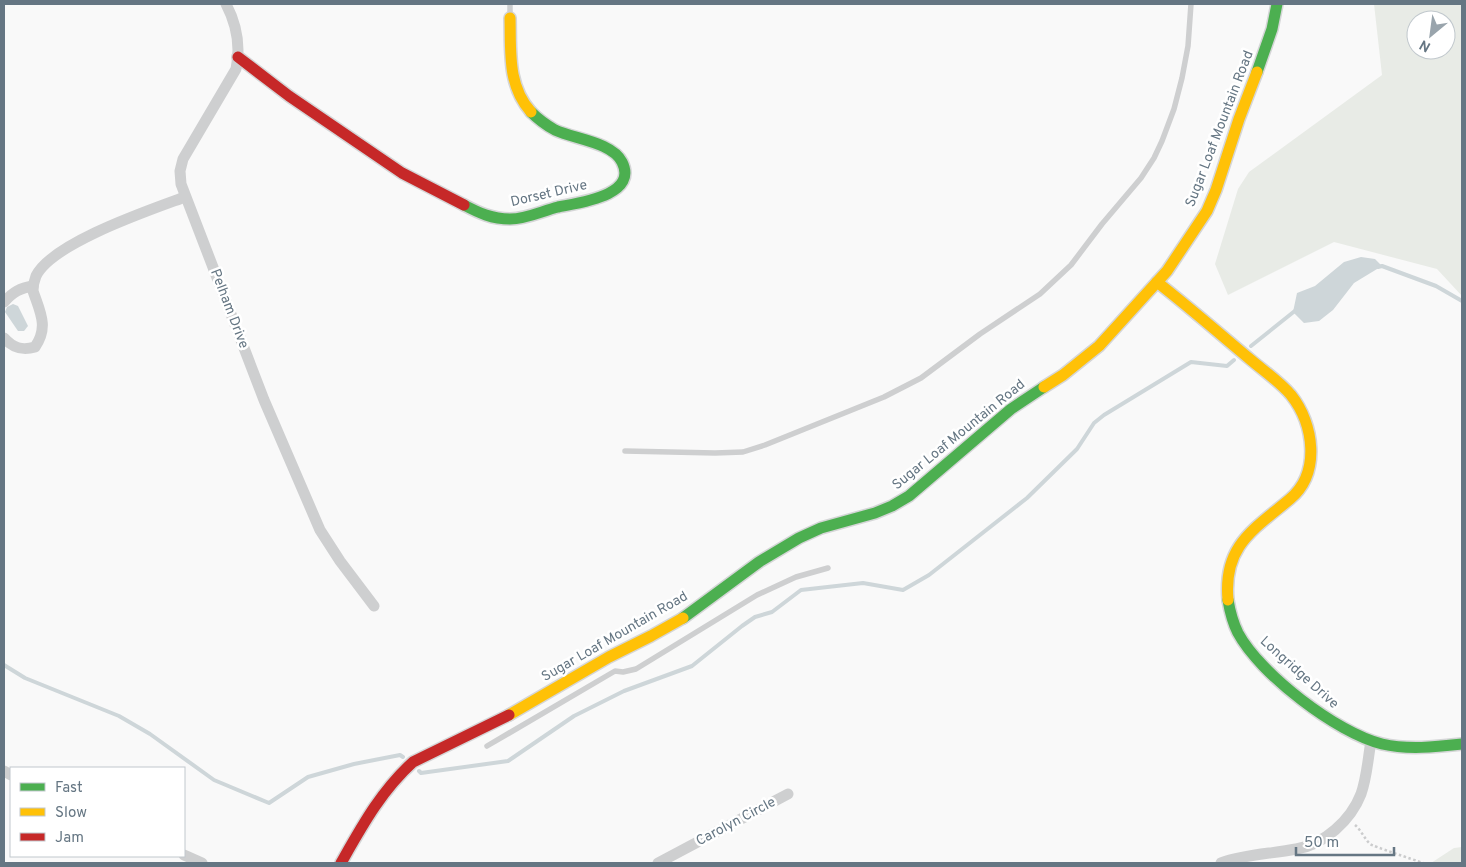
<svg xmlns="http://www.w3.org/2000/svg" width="1466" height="867" font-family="Overpass,sans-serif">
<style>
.green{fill:#e8ebe6;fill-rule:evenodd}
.water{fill:#ced6d9}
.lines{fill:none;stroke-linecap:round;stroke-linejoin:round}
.stream{stroke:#ced6d9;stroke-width:4}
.fast-casing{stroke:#d5d6d7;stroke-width:14}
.slow-casing{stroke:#d5d6d7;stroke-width:14}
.jam-casing{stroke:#d5d6d7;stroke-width:14}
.path{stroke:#cbcccd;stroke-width:2.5;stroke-dasharray:2.5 2.5;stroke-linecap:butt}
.lane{stroke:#cecfd0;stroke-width:5.5}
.street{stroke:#cecfd0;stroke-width:11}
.fast{stroke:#4caf50;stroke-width:11}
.slow{stroke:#ffc107;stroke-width:11}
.jam{stroke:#c62828;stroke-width:11}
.labels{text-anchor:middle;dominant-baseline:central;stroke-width:5;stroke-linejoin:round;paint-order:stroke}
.street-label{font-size:14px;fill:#657683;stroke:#fff}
</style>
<rect width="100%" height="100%" fill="#f9f9f9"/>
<g class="green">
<path d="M 1374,4 L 1462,4 L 1462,296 L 1437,269 L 1334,242 L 1228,295 L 1215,264 L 1238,189 L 1249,172 L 1382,75 ZM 1416,20 L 1446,20 L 1446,50 L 1416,50 Z"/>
<polygon points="1462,847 1462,863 1431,863 1454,848"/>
</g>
<g class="water">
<polygon points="1361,257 1375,259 1382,266 1354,283 1333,310 1319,321 1304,323 1293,312 1297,293 1315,286 1344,262"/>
<polygon points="13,304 18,306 28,326 24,331 18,331 5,312 7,307"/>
</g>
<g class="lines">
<g class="stream">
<polyline points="1378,267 1382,266 1436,286 1462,301"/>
<polyline points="1251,346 1296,310"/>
<polyline points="4,665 25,678 119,716 150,734 214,780 269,803 308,777 354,764 400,755 403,757"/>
<polyline points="419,771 421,773 508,761 574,716 624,691 692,666 742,626 755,617 772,612 801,590 863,583 903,590 929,575 1027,498 1077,449 1094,423 1104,415 1191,362 1227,366 1234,360"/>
</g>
<g class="fast-casing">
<g id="fast">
<polyline points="1257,72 1272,29 1277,4"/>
<path d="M 464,205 C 479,213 492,219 510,219 C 527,219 542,211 558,207 C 577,203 639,196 622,162 C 612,142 574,139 555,130 C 546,125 538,119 531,112"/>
<path d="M 1228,600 C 1230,612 1233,623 1238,633 C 1260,674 1337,733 1382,744 C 1408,750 1435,747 1462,744"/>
<polyline points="683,618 759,562 799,538 821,528 875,513 892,506 909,496 1011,409 1044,387"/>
</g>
</g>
<g class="slow-casing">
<g id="slow">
<path d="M 510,18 C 511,51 507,85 531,112"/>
<path d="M 1157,282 C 1189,307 1220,334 1251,360 C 1264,371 1280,382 1291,395 C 1314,424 1321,473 1290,499 C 1253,530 1223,546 1228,600"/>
<polyline points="1044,387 1063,375 1099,346 1167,271 1207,211 1216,190 1239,119 1257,72"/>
<polyline points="509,715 609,657 651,636 683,618"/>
</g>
</g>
<g class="jam-casing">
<g id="jam">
<polyline points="238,57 289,96 402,173 464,205"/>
<path d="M 341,863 C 362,826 381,791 413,762 L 509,715"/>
</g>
</g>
<path class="path" d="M 1355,825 C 1361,830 1364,838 1370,844 C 1372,846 1415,860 1423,863"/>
<g class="lane">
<polyline points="510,16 510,4"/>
<polyline points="625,451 715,453 743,452 765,445 884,397 921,378 980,334 1040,294 1071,265 1102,224 1141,178 1154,158 1162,141 1174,109 1182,78 1188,46 1191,4"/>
<polyline points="487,746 615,671 623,672 636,669 757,595 796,577 828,568"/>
</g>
<g class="street">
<path d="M 226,4 C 237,25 241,45 236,69 L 183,159 L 180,171 L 181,184 L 264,400 L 320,530 L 340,561 L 374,606"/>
<path d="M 4,302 C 13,292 20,288 33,286"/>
<path d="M 4,338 C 13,348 22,351 35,347 C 49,327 40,312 33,291 C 33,286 34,281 36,276 C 52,243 150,210 185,197"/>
<polyline points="4,771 11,775"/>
<polyline points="184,855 202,863"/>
<polyline points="658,863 788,794"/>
<path d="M 1221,863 C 1245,854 1271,854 1296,849 C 1324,845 1351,820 1361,794 C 1367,777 1368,758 1371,741"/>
</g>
<use href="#fast" class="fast"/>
<use href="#slow" class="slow"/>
<use href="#jam" class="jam"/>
</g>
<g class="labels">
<g class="street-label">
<text transform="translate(1220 129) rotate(-69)">Sugar Loaf Mountain Road</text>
<text transform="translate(549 194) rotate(-13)">Dorset Drive</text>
<text transform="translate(229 309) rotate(69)">Pelham Drive</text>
<text transform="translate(959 435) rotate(-39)">Sugar Loaf Mountain Road</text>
<text transform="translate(615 637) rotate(-30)">Sugar Loaf Mountain Road</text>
<text transform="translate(1299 673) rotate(42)">Longridge Drive</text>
<text transform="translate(736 822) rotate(-28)">Carolyn Circle</text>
</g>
</g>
<rect width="1466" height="867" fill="none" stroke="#657683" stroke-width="10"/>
<rect x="10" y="767" width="175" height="90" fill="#ffffff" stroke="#c1c8cd"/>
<rect x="20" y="783" width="25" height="8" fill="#4caf50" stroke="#c1c8cd"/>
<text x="55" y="792" font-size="15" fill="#657683">Fast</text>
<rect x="20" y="808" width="25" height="8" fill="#ffc107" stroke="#c1c8cd"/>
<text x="55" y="817" font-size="15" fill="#657683">Slow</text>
<rect x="20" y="833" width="25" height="8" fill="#c62828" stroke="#c1c8cd"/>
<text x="55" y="842" font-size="15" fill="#657683">Jam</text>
<g transform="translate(1431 35) rotate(209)"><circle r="24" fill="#ffffff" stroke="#c1c8cd"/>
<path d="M0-4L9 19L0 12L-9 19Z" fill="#99a4ac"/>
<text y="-8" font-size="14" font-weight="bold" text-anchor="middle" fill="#657683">N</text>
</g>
<path d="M1296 847v8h98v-8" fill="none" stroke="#657683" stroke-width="2.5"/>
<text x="1304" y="847" font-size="15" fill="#657683" stroke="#ffffff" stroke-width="4" paint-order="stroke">50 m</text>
</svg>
